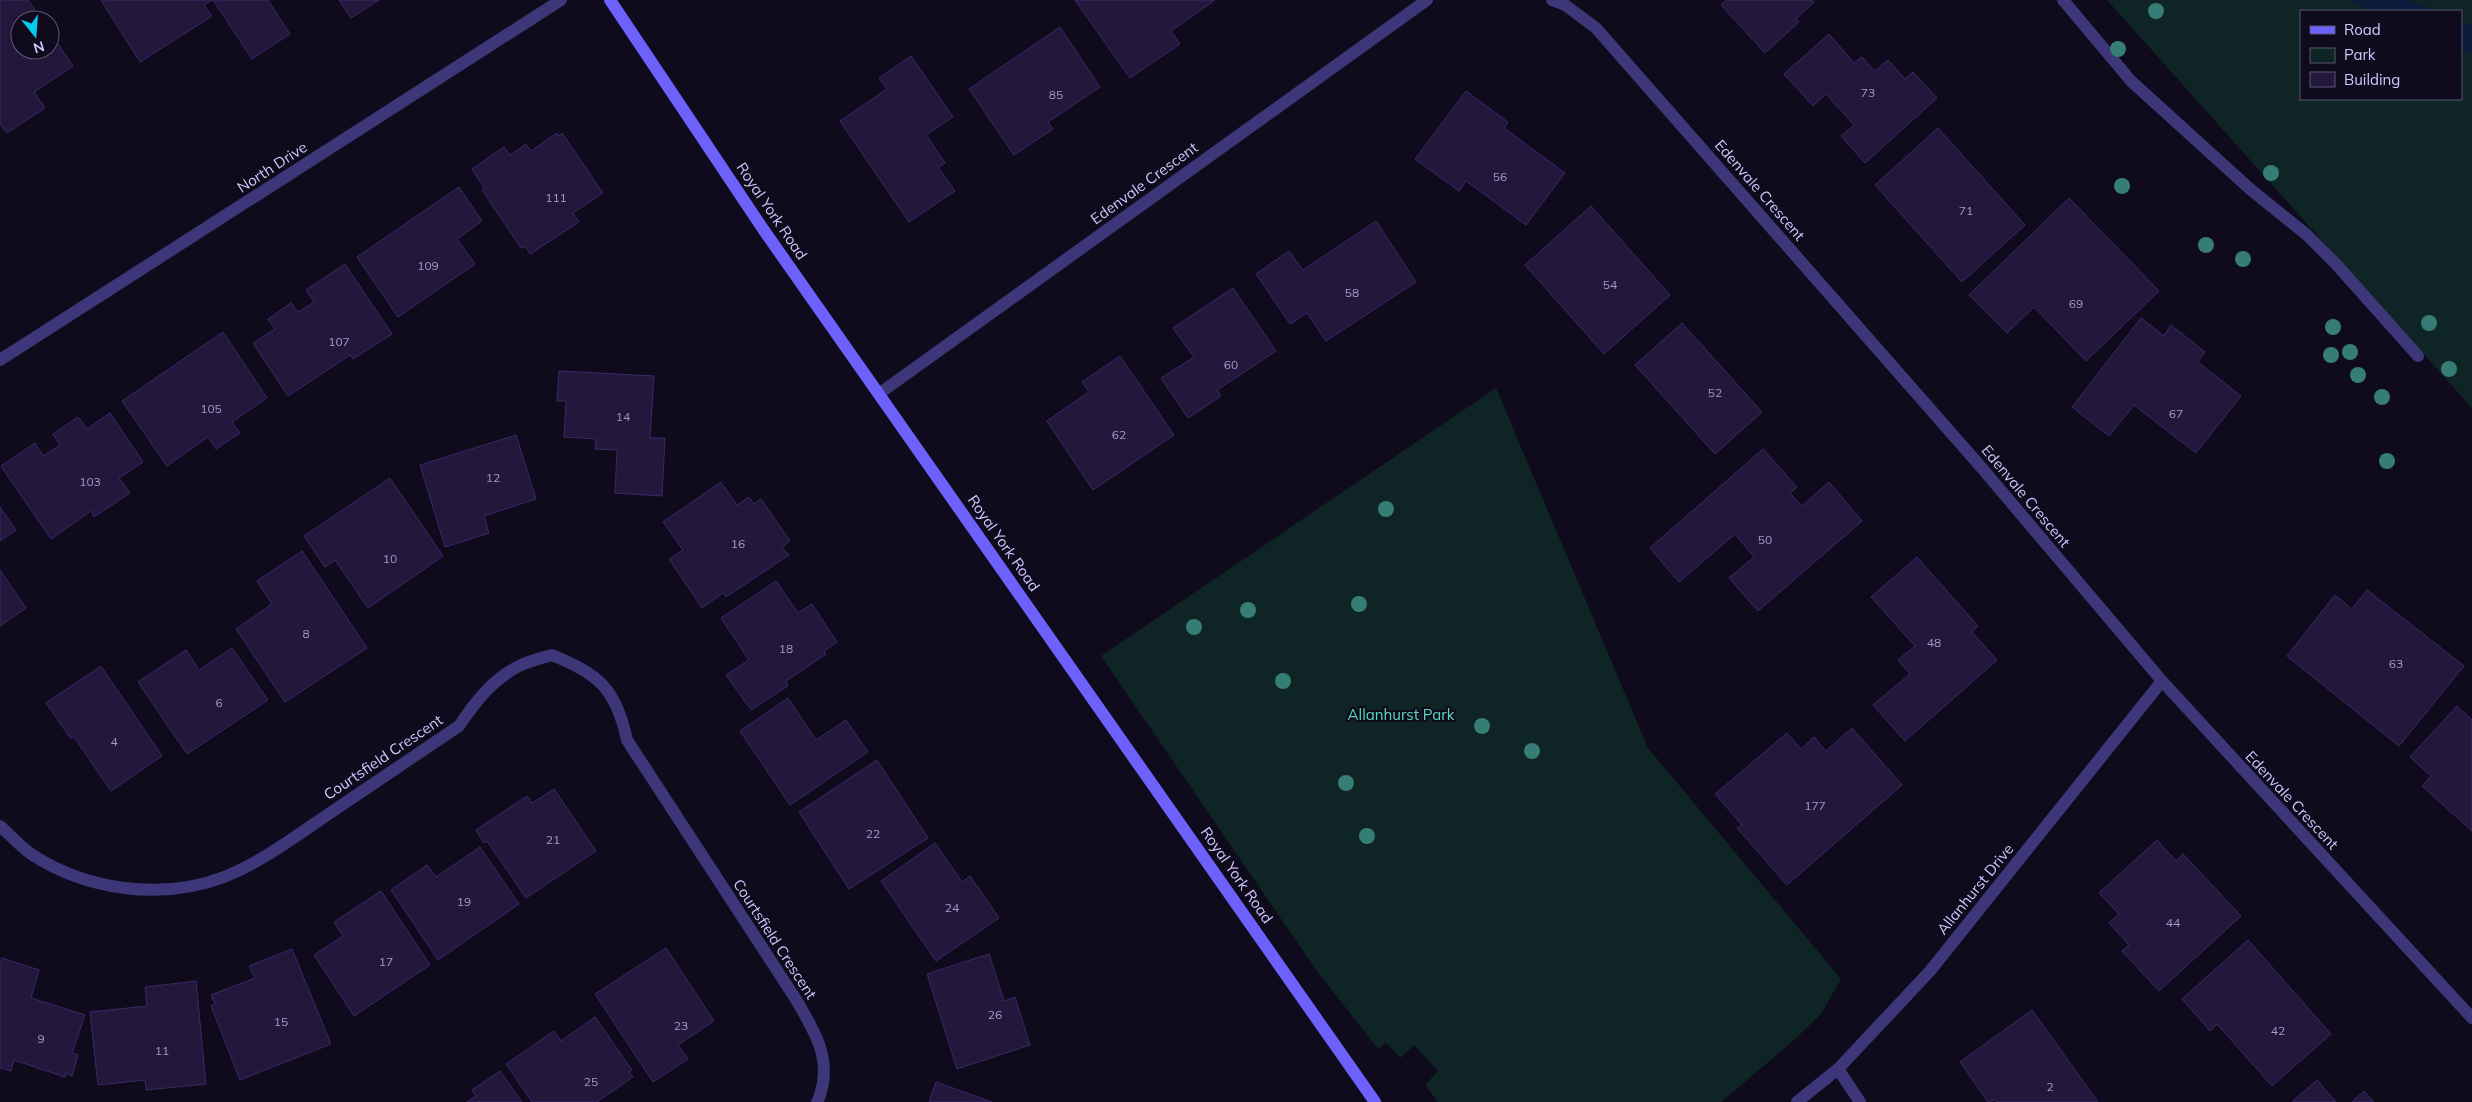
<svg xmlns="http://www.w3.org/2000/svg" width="2472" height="1102" font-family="Mulish,sans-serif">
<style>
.green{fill:#0f2525;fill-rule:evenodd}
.water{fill:#0b1b3b}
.building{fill:#21183c;stroke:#392a68}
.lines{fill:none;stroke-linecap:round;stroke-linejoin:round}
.lane{stroke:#3d377a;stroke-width:12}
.street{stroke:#3d377a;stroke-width:12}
.secondary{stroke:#6c61fb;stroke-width:12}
.tree{fill:#367d76}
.labels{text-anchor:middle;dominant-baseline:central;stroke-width:4.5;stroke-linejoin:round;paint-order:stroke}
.number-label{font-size:12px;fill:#a49bce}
.street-label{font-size:15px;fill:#d0c7fe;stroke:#0f0b1c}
.park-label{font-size:15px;fill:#56dbc0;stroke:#0f0b1c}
</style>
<rect width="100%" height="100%" fill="#0f0b1c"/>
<g class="green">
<path d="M 2107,0 L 2472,0 L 2472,408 L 2471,407 ZM 2301,11 L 2461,11 L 2461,99 L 2301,99 Z"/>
<polygon points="1496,388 1648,748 1841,979 1821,1014 1792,1042 1721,1102 1438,1102 1425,1085 1438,1071 1414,1045 1400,1058 1386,1043 1378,1049 1314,967 1101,656"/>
</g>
<g class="water">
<polygon points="2349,0 2408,0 2437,11 2370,11"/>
<polygon points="2461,21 2472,25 2472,53 2461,50"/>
</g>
<g class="building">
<polygon points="0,0 28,0 42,20 20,20 20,50 50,50 50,32 73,66 34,92 45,108 7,133 0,124"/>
<polygon points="101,0 212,0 204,5 212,16 140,62"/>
<polygon points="213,0 268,0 290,34 252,59"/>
<polygon points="339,0 379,0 351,18"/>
<polygon points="1075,0 1215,0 1171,31 1180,44 1130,78"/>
<polygon points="1726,0 1812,0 1814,2 1796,19 1799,22 1765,53 1721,5"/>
<polygon points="1060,27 1100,87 1048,122 1053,129 1014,155 969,89"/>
<polygon points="1829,34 1854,63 1862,57 1875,71 1888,60 1905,79 1913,72 1937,98 1865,163 1841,136 1854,125 1826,94 1813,106 1784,74"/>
<polygon points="911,56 953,117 926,135 945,163 938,167 955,191 909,222 840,121 887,89 879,78"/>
<polygon points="1466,91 1508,122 1504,128 1565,173 1526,225 1466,181 1459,191 1415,159"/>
<polygon points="1938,128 2025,225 1962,282 1875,185"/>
<polygon points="557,133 559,136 562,133 603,193 573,213 579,222 530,254 525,246 521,248 482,190 484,188 472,169 504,147 510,155 526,144 531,151"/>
<polygon points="459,187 482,221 457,239 475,264 398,317 357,257"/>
<polygon points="2069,198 2159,291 2086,361 2034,307 2007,333 1969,295"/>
<polygon points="1591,206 1670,295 1604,354 1525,265"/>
<polygon points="1376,221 1416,282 1326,341 1307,313 1290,324 1256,274 1289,251 1303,270"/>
<polygon points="345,264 392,334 353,359 350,355 288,396 253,343 275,329 268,319 291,303 298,312 314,302 306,290"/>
<polygon points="1233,288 1276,351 1217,390 1221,396 1188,418 1161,378 1194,357 1173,328"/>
<polygon points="2141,318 2164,336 2171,325 2205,352 2198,362 2241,396 2196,453 2134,405 2109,436 2072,407"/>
<polygon points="1682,323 1762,412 1715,454 1635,365"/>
<polygon points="223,332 267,398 232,422 240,433 216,449 208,437 167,466 122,401"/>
<polygon points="1120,356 1174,435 1093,490 1047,421 1089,392 1082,382"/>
<polygon points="559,371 654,376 650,438 665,438 662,496 615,493 617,450 595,449 596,439 564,437 566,401 557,401"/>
<polygon points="110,413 143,462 119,478 130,493 94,517 91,511 51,539 1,466 35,443 43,456 60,445 53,434 78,417 87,429"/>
<polygon points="516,435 536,499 484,516 489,533 445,547 420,465"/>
<polygon points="1763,449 1797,487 1790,493 1802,506 1829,482 1862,521 1758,611 1729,578 1754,557 1735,534 1679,582 1650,548"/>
<polygon points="390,478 443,556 368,608 335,560 325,567 304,536"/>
<polygon points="721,482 737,505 749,497 754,504 761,499 790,541 782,547 789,555 726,597 723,593 702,608 669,559 683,550 663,522"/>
<polygon points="0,507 16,530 0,541"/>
<polygon points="302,551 367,648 285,702 236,629 272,604 257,581"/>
<polygon points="1917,557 1978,626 1972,632 1997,660 1905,741 1873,705 1910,674 1898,660 1915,646 1871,597"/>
<polygon points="0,570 26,608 0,626"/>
<polygon points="776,581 798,613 812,604 837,642 824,651 826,654 786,681 788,686 751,710 726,675 749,660 721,618"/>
<polygon points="2367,590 2464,666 2399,746 2287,656 2335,595 2352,609"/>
<polygon points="232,648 268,700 187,754 138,682 186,650 199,670"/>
<polygon points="101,666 162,756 111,791 74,737 71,739 46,703"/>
<polygon points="788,698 816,740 846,720 868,752 790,805 740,731"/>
<polygon points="2457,706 2472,720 2472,831 2422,786 2431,776 2410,757"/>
<polygon points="1852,728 1902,785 1787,885 1737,828 1742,825 1715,794 1787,733 1801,749 1814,737 1826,751"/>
<polygon points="877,760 928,838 849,889 799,812"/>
<polygon points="554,789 596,851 526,898 487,841 484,843 476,830 527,796 532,803"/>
<polygon points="2157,840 2176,861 2183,854 2241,916 2159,991 2122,951 2129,945 2109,923 2119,914 2099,893"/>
<polygon points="935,843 962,882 970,876 999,918 936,961 881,881"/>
<polygon points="480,847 519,904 438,960 391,890 427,865 436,877"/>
<polygon points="381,891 430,965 354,1016 314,955 343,936 334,922"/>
<polygon points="2248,940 2331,1034 2272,1086 2217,1024 2210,1031 2182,999"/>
<polygon points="666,948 714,1021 678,1045 688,1059 653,1082 595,994"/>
<polygon points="292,949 331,1044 240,1080 211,1006 215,1004 211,995 255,978 249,966"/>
<polygon points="989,954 1004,1001 1015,997 1030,1045 957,1069 927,974"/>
<polygon points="2,958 39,970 31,998 85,1015 72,1053 78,1055 72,1076 66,1073 65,1077 14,1060 11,1071 0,1068 0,966"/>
<polygon points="196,981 206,1084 146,1090 145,1080 98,1085 90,1012 147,1006 145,987"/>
<polygon points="2032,1010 2098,1102 1997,1102 1995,1100 1988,1102 1960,1062"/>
<polygon points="595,1017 632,1070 629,1072 633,1077 597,1102 532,1102 506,1064 554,1031 561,1041"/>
<polygon points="500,1071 522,1102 467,1102 476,1096 472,1090"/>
<polygon points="2317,1080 2336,1102 2292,1102"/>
<polygon points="936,1082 992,1102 929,1102"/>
<polygon points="2364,1091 2374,1102 2352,1102"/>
</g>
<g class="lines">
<polyline class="lane" points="2063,0 2131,81 2250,189 2307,235 2336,264 2418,356"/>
<g class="street">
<polyline points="1552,0 1565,5 1596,28 1981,467 2162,681 2472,1018"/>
<polyline points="0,360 561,0"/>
<polyline points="880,393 1427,0"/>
<path d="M 0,826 C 10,835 20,846 31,854 C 86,890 161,901 224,877 C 262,862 296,836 330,813 C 373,784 416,755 459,726 C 475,702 493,679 519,666 C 529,661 541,658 552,655 C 600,675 616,689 627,740 L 797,1001 C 812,1028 828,1051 823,1083 C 821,1090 821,1096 817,1102"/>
<polyline points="1838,1069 1860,1102"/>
<polyline points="1797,1102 1838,1069 1930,971 2162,681"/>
</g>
<polyline class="secondary" points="610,0 763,229 1375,1102"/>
</g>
<g class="tree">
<circle cx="2156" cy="11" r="8"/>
<circle cx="2118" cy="49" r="8"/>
<circle cx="2271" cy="173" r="8"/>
<circle cx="2122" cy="186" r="8"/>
<circle cx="2206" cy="245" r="8"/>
<circle cx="2243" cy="259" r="8"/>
<circle cx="2429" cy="323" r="8"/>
<circle cx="2333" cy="327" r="8"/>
<circle cx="2350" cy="352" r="8"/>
<circle cx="2331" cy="355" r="8"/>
<circle cx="2449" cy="369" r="8"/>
<circle cx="2358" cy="375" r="8"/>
<circle cx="2382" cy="397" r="8"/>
<circle cx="2387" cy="461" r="8"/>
<circle cx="1386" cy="509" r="8"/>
<circle cx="1359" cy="604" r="8"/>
<circle cx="1248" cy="610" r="8"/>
<circle cx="1194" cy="627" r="8"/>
<circle cx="1283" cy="681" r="8"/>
<circle cx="1482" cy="726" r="8"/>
<circle cx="1532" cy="751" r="8"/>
<circle cx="1346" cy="783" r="8"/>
<circle cx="1367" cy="836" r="8"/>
</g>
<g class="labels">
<g class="number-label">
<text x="1868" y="92">73</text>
<text x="1056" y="94">85</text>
<text x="1500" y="176">56</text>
<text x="556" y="197">111</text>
<text x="1966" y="210">71</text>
<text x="428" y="265">109</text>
<text x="1610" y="284">54</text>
<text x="1352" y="292">58</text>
<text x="2076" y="303">69</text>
<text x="339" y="341">107</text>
<text x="1231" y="364">60</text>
<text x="1715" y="392">52</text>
<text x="211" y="408">105</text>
<text x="2176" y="413">67</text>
<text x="623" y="416">14</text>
<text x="1119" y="434">62</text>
<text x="493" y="477">12</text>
<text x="90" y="481">103</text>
<text x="1765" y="539">50</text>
<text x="738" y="543">16</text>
<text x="390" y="558">10</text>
<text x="306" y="633">8</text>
<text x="1934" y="642">48</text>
<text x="786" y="648">18</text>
<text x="2396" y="663">63</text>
<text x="219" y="702">6</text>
<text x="114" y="741">4</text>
<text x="1815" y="805">177</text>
<text x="873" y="833">22</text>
<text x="553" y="839">21</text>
<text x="464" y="901">19</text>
<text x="952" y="907">24</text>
<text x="2173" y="922">44</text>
<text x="386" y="961">17</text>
<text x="995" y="1014">26</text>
<text x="281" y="1021">15</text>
<text x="681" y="1025">23</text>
<text x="2278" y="1030">42</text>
<text x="41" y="1038">9</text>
<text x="162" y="1050">11</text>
<text x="591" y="1081">25</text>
<text x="2050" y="1086">2</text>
</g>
<g class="street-label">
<text transform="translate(272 167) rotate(-33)">North Drive</text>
<text transform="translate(1144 183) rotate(-36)">Edenvale Crescent</text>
<text transform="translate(1760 190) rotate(49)">Edenvale Crescent</text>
<text transform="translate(772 211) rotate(56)">Royal York Road</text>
<text transform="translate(2026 496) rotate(50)">Edenvale Crescent</text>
<text transform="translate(1004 543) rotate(55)">Royal York Road</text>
<text transform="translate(383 757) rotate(-34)">Courtsfield Crescent</text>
<text transform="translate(2292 800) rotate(47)">Edenvale Crescent</text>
<text transform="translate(1237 875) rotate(55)">Royal York Road</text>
<text transform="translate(1975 889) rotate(-51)">Allanhurst Drive</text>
<text transform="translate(775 939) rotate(57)">Courtsfield Crescent</text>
</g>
<g class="park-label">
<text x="1401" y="714">Allanhurst Park</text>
</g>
</g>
<rect x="2300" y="10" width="162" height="90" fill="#0f0b1c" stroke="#5c5676"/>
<rect x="2310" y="26" width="25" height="8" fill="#6c61fb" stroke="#5c5676"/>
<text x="2344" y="35" font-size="15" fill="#d0c7fe">Road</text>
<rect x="2310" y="48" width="25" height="15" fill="#0f2525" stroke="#5c5676"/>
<text x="2344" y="60" font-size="15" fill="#d0c7fe">Park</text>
<rect x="2310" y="72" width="25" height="15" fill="#21183c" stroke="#5c5676"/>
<text x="2344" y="85" font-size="15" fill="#d0c7fe">Building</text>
<g transform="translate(35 35) rotate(163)"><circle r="24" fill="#0f0b1c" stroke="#5c5676"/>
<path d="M0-4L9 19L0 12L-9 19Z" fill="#05caec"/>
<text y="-8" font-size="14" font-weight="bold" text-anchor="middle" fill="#d0c7fe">N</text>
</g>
</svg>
